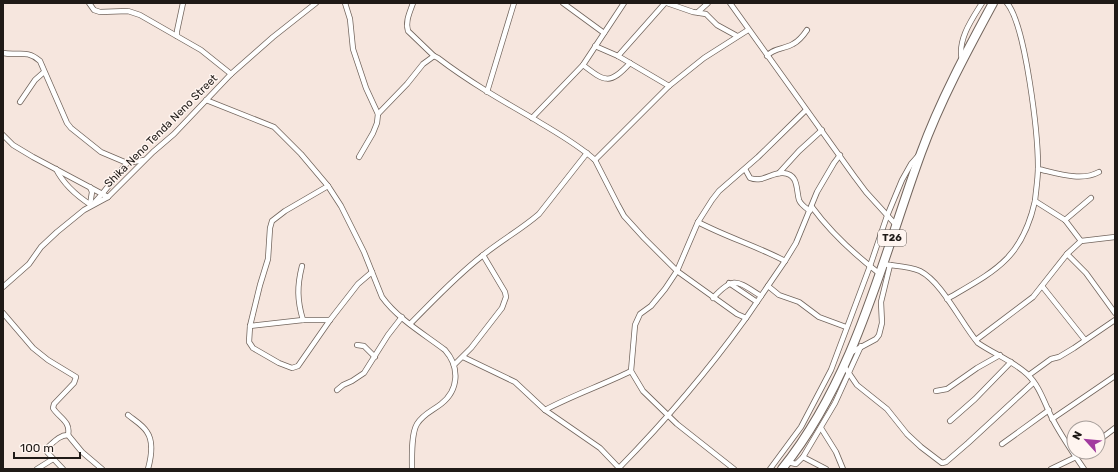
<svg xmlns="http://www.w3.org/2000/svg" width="1118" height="472" font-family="Rubik,sans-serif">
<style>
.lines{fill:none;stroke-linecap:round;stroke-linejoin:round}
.street-casing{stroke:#72655d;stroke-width:6}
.highway-casing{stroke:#72655d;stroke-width:10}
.street{stroke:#fff;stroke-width:4.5}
.highway{stroke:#fff;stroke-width:8}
.labels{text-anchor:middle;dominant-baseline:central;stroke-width:3;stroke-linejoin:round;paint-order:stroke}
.shield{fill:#fff5f0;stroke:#625c58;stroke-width:1}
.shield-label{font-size:10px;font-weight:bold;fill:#1f1a17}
.street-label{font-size:11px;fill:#1f1a17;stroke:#fff5f0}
</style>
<rect width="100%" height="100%" fill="#f6e6de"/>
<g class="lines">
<g class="street-casing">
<g id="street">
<polyline points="89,3 94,10 100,12 128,11 140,15 201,50 231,74"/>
<polyline points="345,3 350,19 353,49 366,88 378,114 377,123 373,133 359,157"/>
<path d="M 413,3 C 410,12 405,21 408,31 L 434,56"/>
<polyline points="563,3 604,33"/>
<polyline points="667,3 693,12 706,14 717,25 737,36"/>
<polyline points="730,3 854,176 866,192 896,225"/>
<path d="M 1007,3 C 1026,26 1038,135 1038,167 C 1038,179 1036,190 1035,201 L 1065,220 L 1081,241"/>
<polyline points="698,12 708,3"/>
<polyline points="177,36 177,31 183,3"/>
<polyline points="595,46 618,56 669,86"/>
<path d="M 3,53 C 18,56 27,49 40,61 L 67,123 L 71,128 L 101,152 L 127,163 L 144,160"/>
<polyline points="618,56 665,3"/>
<path d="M 767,56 C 773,48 785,49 793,44 C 799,41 803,36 807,30"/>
<path d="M 962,60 C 957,40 972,19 982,3"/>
<path d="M 583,65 C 605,82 610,85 630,63"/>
<polyline points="487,92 514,3"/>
<path d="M 206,100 L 274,127 L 301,154 L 328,186 L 341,206 L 364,252 L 382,297 C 398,319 424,334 445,350 C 460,367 459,390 441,404 C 432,411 423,414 417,424 C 411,434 412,456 412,469"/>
<polyline points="20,102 35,80 44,72"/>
<path d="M 378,114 L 407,84 L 423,64 L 434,56 L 438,58 C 468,81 501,100 534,119 C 555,132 576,143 595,160 L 618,205 L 624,216 L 644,238 L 677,271 L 737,314 L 746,318 L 785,261 L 796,243 L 817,192 L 834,163 L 840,155"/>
<polyline points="532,118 583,65 624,3"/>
<polyline points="3,135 13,145 33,157 108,197"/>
<polyline points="595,160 669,86 704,58 748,30"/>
<path d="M 56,169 C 64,185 77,196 91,205"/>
<path d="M 745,169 L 750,178 C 763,183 772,172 783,173 C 799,174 796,190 799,200 C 801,205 806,208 810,211"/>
<path d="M 1038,169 C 1056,173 1081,182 1099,172"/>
<polyline points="779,173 799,151 822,130"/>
<polyline points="328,186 285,211 272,221 270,228 268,259 260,285 250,326 249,342 253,348 279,363 292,368 298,366 330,320 358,284 372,272"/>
<polyline points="94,203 102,194 127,163"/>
<polyline points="90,205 92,192 90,187"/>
<path d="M 812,207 C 831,233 854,254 880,274"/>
<polyline points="1065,220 1091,198"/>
<path d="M 698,222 C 726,237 757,246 785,261"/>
<polyline points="1067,254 1086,273 1115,313"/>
<path d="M 883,264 C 895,266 909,266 920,271 C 942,282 961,323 978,343 C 994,354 1013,361 1027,374 C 1040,386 1045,405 1053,420 C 1062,437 1073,453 1084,469"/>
<path d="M 302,266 C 297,286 297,300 303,320"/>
<polyline points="729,283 757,302"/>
<polyline points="768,286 779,295 799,302 819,317 846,327"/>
<polyline points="1042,286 1085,340"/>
<polyline points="3,287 29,264 41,247 57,232 84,210 108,197 153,152 174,134 231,74 273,37 316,3"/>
<path d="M 713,298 C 734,275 737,281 761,296"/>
<path d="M 947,299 C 995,271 1022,259 1035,201"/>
<path d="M 3,313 L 33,348 L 48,360 L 76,377 L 74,383 L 54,404 L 53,408 C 59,418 71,421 68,435"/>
<path d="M 410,324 C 434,300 456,276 482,256 C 500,241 522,229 539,214 L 587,153"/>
<polyline points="250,326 303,320 330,320"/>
<polyline points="976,340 1033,297 1067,254 1081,241 1115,237"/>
<polyline points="357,345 364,346 375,357"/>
<polyline points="850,353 876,339 879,335 882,323 881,302 890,265"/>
<polyline points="463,357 515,382 545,410 600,448 620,469"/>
<polyline points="454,365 471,348 502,308 506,297 505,292 483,255"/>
<polyline points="844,366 857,385 887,409 907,434 921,447 942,463 946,462 968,443 1033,383"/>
<polyline points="1029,375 1051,359 1059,357 1074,348 1115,320"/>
<polyline points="337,390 343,385 352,381 364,373 388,335 402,317"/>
<polyline points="936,391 947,389 977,368 1000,355"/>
<path d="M 545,410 C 573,395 603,385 631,371"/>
<path d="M 128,415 C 134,420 143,425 147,432 C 154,442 151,458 148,469"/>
<polyline points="1052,419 1115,376"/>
<polyline points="950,421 975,399 1011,362"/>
<polyline points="821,428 836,452 843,469"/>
<polyline points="1098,441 1115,428"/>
<polyline points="1002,444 1049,410"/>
<polyline points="803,457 826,469"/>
<polyline points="787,462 796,464 803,457 835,403 861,346"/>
<path d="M 619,468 C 666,420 707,372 746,318"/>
<polyline points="37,469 53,459"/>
<path d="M 63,469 L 47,452 L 47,448 C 53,443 59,435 68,435 L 82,452 L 102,469"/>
<polyline points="734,469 677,424 643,391 631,371 635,325 640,314 651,306 665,289 677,271 698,222 712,200 719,191 758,157 806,110"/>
<polyline points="770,469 801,427 831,370 870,266 887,216 902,180 911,164 918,156"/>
<polyline points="1051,469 1076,457 1083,452"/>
</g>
</g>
<g class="highway-casing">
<path id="highway" d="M 782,469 C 855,378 882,260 921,153 C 940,101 967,51 993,3"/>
</g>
<use href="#street" class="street"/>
<use href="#highway" class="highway"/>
</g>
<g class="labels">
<rect class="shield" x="878" y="230" width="28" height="16" rx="3"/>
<g class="shield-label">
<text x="892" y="238">T26</text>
</g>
<g class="street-label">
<text transform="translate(161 131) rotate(-45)">Shika Neno Tenda Neno Street</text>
</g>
</g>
<rect width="1118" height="472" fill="none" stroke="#1f1a17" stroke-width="8"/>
<g transform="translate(1086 440) rotate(297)"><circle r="19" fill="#fff5f0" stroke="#a59d99"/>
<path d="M0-3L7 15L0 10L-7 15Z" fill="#a23b9f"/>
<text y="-6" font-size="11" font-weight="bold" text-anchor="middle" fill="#1f1a17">N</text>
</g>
<path d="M14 452v6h66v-6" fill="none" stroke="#1f1a17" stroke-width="2"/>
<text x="20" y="452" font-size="12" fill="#1f1a17" stroke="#fff5f0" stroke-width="3" paint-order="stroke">100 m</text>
</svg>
